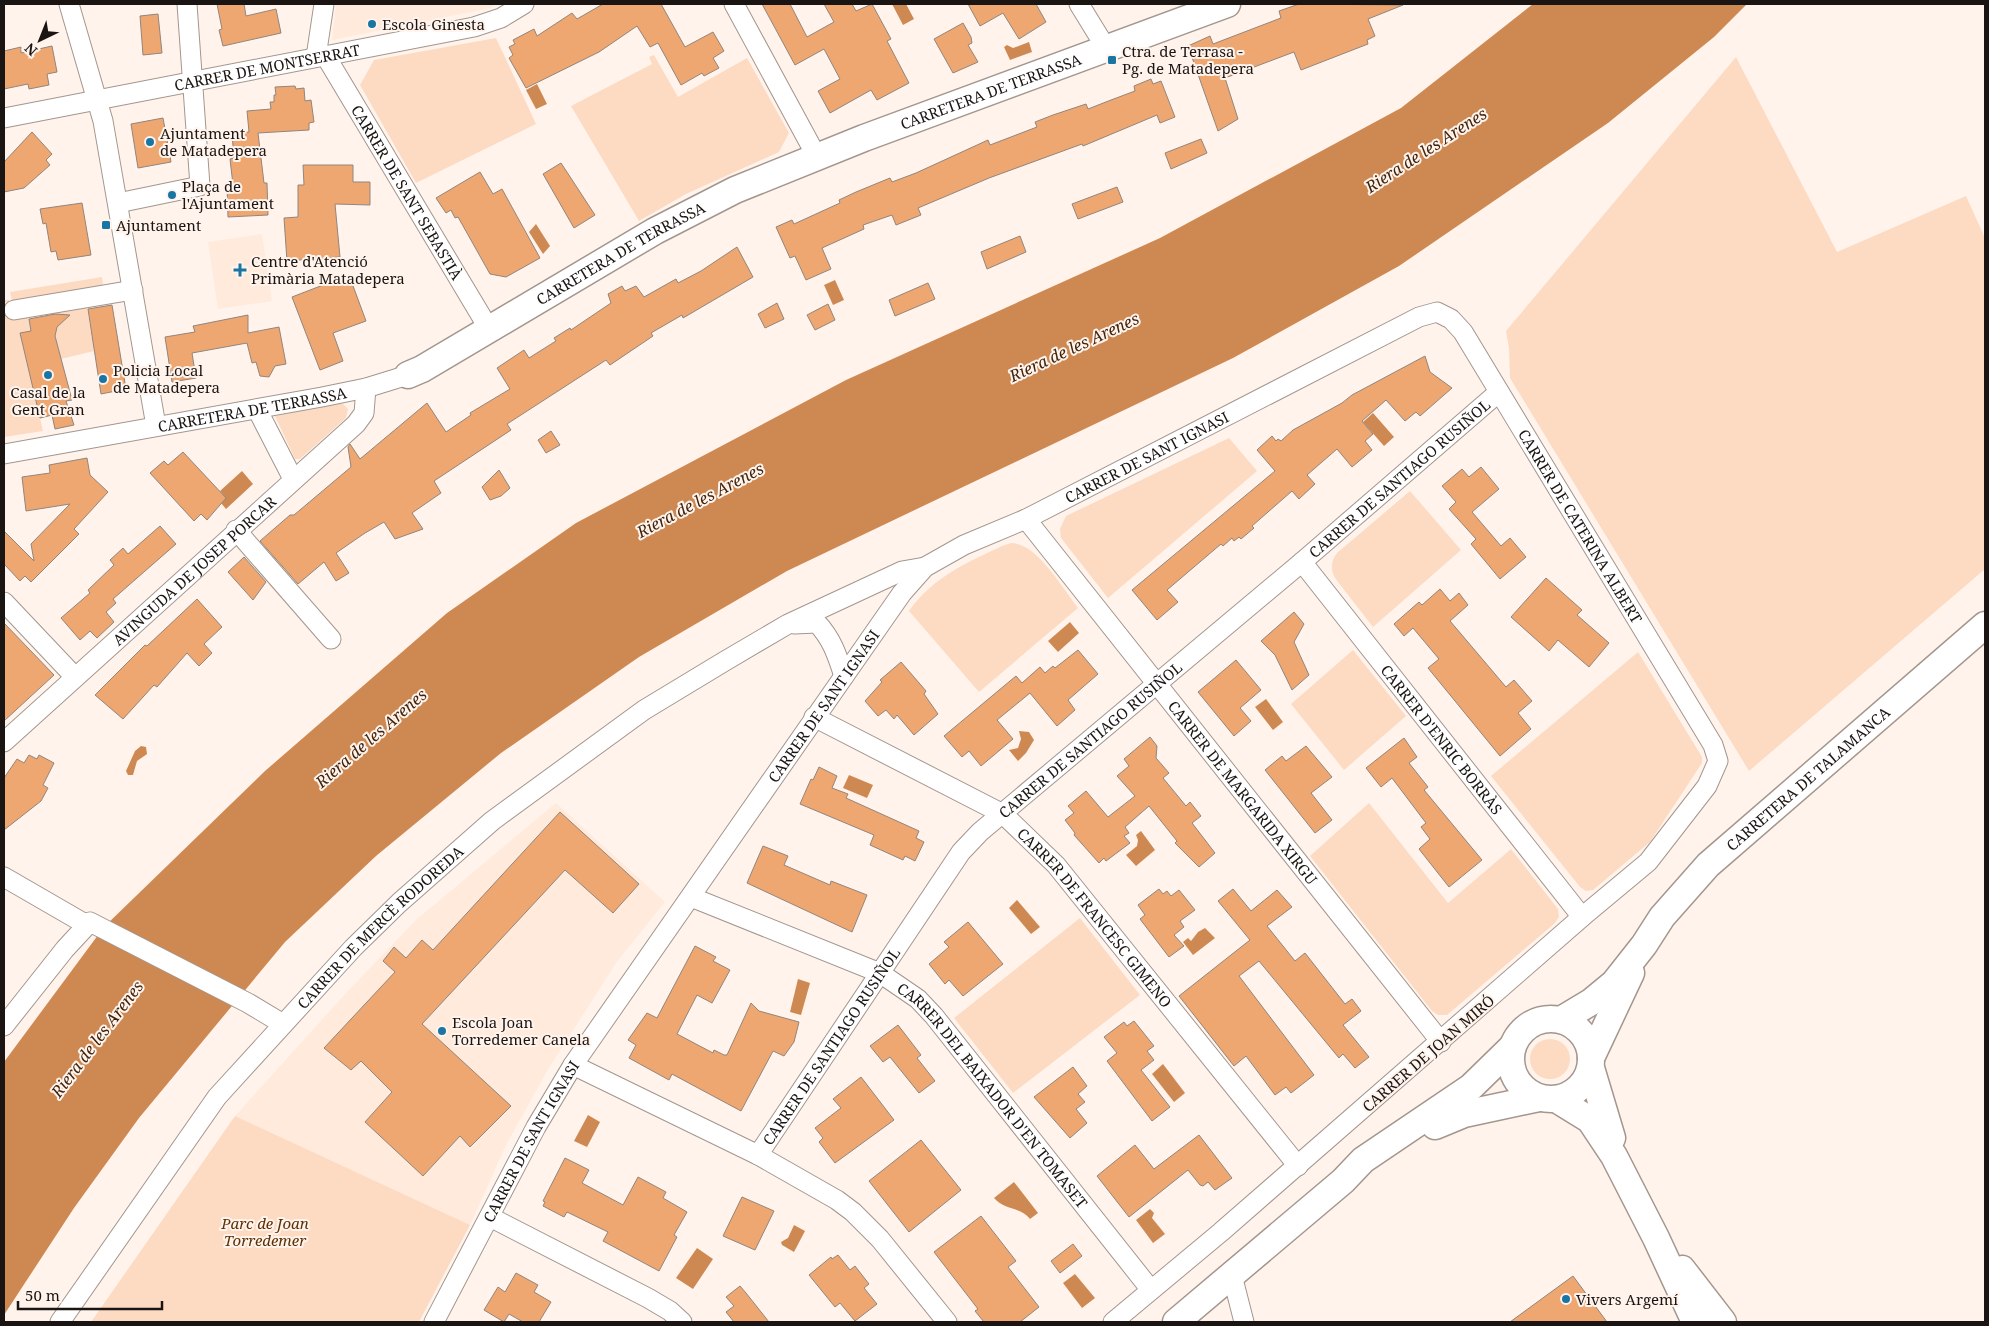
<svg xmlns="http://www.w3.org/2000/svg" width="1989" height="1326" font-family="'Noto Serif',serif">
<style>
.built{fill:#ffeadb}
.green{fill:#fddbc3}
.water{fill:#ce8953}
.building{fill:#eea771;stroke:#92857c}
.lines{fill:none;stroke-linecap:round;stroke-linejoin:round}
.street-casing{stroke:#a3968d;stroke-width:21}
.secondary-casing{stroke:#a3968d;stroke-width:29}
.street{stroke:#fff;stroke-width:19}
.secondary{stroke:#fff;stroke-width:26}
.poi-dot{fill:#1975a3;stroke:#fff3ec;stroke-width:2}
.labels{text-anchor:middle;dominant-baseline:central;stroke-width:4;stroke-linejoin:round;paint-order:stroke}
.poi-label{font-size:15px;fill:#1a1512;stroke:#fff3ec;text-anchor:start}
.street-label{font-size:15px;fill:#1a1512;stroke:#fff3ec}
.park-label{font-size:15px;font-style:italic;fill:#5d3004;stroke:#fff3ec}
.water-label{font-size:16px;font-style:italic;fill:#40240c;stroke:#fff3ec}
</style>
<rect width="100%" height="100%" fill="#fff3ec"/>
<g class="built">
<polygon points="336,4 496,4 490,8 332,40"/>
<polygon points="262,234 272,301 218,309 208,242"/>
<polygon points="556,803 665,902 616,963 547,1071 506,1145 470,1225 235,1116 347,992 416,920"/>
</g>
<g class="green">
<polygon points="496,38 536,124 416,183 360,85 374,60"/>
<polygon points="654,55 678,97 747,58 789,133 779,152 686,194 639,221 571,106 652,64 649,57"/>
<polygon points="1736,57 1837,252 1966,196 1985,238 1985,569 1749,771 1510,378 1509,348 1506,331"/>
<polygon points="102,277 104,292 86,299 91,332 116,328 119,344 93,348 94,351 61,359 55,336 57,327 70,315 28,315 31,331 20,333 43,431 4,437 4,300 9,300 10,307 13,306 10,292"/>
<polygon points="338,403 343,404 348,409 346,418 300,459 295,459 275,416"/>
<polygon points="1229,438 1257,471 1108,598 1061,538 1060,529 1066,516"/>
<path d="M 1410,491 L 1461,550 L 1373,627 L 1335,578 C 1330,569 1331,561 1337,553 Z"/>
<path d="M 1011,543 C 1037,543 1063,589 1078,608 L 979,692 L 909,611 C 933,577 966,563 1002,546 Z"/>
<polygon points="1353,650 1406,716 1344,770 1291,704"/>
<polygon points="1638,652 1702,757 1702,763 1650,842 1593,890 1586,891 1580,887 1491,776"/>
<polygon points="1369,803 1448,903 1511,849 1558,909 1559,917 1555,923 1447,1015 1438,1015 1432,1011 1310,856"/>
<polygon points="1080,918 1140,995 1013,1093 954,1018"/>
<circle cx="1550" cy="1059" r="20"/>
<polygon points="235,1116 470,1225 419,1322 91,1322"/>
</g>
<g class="water">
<polygon points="892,4 906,4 914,19 903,25"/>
<polygon points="1533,4 1747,4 1714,37 1608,123 1399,266 1233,358 787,571 639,657 501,753 376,856 285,942 139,1118 74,1208 4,1315 4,1062 104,927 265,771 447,613 576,523 846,380 1160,238 1401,108"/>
<polygon points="1029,42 1032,52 1010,60 1004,47 1007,45 1013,48"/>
<polygon points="537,84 547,104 536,109 526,90"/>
<polygon points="536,224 550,246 543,254 529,232"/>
<polygon points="835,280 844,300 833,305 824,285"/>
<polygon points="1373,413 1394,437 1384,446 1363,422"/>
<polygon points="242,471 253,484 226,509 221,503 226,498 220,491"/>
<polygon points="1070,622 1079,633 1058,652 1048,641"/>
<polygon points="1266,699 1283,722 1273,730 1255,707"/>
<polygon points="1019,731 1029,732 1034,740 1026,753 1018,761 1009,750 1018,748 1021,739"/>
<polygon points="141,746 146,747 147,754 137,761 133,775 128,775 126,771 135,751"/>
<polygon points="849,775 873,785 867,798 843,788"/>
<polygon points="1141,831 1155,850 1136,866 1126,855 1137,846 1138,840 1136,835"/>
<polygon points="1017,900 1040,927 1031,934 1009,908"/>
<polygon points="1205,928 1215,938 1193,955 1183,942 1188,938 1191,941 1198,932"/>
<polygon points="798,979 810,983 801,1015 790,1012"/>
<polygon points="1163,1064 1185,1093 1174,1102 1152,1074"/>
<polygon points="588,1115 600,1122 587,1147 574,1141"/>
<path d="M 1014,1182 L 1038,1213 L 1030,1219 C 1021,1207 1004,1210 994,1198 Z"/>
<polygon points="1150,1209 1154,1213 1152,1218 1165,1234 1153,1243 1136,1220"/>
<polygon points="794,1225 805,1231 794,1252 782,1245 781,1242 788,1238"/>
<polygon points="697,1248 713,1259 693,1289 676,1278"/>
<polygon points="1075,1274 1095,1298 1082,1308 1063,1283"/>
</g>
<g class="building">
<polygon points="217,4 244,4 246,16 276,9 281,33 223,46 219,30 222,29"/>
<polygon points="603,4 661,4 685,47 713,32 724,51 713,58 719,68 704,76 702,73 681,85 658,43 650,47 637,26 599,52 526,88 509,58 513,55 509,47 515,44 513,40 534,29 537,36 572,13 577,19"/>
<polygon points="762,4 790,4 807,37 834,22 824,4 852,4 856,11 872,4 891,39 887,41 909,83 877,100 871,90 830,113 818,91 840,79 824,49 795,65"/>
<polygon points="968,4 1036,4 1046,22 1019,39 1003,13 980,26"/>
<polygon points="1299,4 1403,5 1368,19 1375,36 1367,40 1368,44 1301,70 1294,52 1225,78 1238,119 1218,131 1188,46 1210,36 1213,44 1281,18 1279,11"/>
<polygon points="158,14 162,53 143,55 140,16"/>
<polygon points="963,23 971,37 972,43 968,45 978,62 953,73 934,39"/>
<polygon points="52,46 57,72 47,74 49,85 29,89 28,84 4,89 4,51 21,47 21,53"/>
<polygon points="1151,79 1153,84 1161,81 1175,117 1160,123 1157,115 1083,146 1082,144 989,178 918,208 921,215 896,225 892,215 863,225 864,229 822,248 831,269 806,280 795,256 790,258 776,227 792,220 794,224 840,203 839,200 856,192 890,178 892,182 916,173 988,140 990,145 1037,127 1035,122 1053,115 1086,104 1088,109 1111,100 1135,91 1134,86"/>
<polygon points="295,86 296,89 304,88 305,101 311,100 314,122 309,123 309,130 258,133 264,183 267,183 268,215 228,217 227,185 233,185 230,159 234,158 232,134 249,132 247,111 271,109 270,102 274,102 274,95 276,95 275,87"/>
<polygon points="163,118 171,162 138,168 131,124"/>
<polygon points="32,132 52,154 46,160 50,165 24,188 4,192 4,162"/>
<polygon points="1201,139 1207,153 1171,169 1165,153"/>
<polygon points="561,163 595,215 574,228 543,174"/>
<polygon points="303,165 353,165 353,182 370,182 370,205 335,204 340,257 287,261 284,218 298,217 298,185 304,185"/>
<polygon points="480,172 493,194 502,189 540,258 506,277 490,274 458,217 455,218 451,210 446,213 436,198"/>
<polygon points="1117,187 1123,202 1078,219 1072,204"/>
<polygon points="82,203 91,255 58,260 56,251 51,252 46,223 43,224 40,209"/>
<polygon points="1020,236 1026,252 987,269 981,252"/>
<polygon points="737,247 753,277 683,318 682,315 651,333 653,336 610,365 606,360 507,424 511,430 434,481 441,493 412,513 423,529 395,539 384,522 365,533 336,553 349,573 336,581 324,562 298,584 260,541 290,515 294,515 351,467 348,447 350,444 360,459 427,403 446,432 471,415 470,413 510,389 497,368 524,350 529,358 556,341 554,338 570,328 571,330 611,303 608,294 622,286 625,291 636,286 644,297 676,279 678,283 701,271"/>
<polygon points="349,275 366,321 333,333 343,361 320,370 292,297"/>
<polygon points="928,283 935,299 895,316 889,300"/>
<polygon points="777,303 784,319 765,328 758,314"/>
<polygon points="828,304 835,320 815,330 807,315"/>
<polygon points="112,305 126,389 101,394 88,309"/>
<polygon points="55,314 70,315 57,327 55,336 72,400 66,401 74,425 55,429 52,415 40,418 20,333 31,331 29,319"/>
<polygon points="248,315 248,333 279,327 286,364 275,366 269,377 260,376 256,362 252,363 247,343 192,353 196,378 172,382 165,337 195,332 193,326"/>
<polygon points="1425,356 1430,372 1452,388 1420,416 1416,412 1405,421 1386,400 1362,421 1373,434 1365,441 1372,450 1352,467 1337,449 1307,475 1315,484 1299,499 1292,491 1252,526 1254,528 1241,539 1239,537 1234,541 1232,538 1223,546 1221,544 1167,590 1178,602 1157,620 1132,590 1275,471 1257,450 1272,436 1276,441 1278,439 1281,441 1293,430 1342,403 1352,395"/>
<polygon points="551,431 560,445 546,453 538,440"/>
<polygon points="183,452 226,498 207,520 201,514 194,521 150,473 164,461 168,465"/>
<polygon points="87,458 90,475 108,492 74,529 79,534 31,582 25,576 20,581 4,564 4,531 34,561 31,544 70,504 26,511 22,477 50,473 49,465"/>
<polygon points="1481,467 1499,489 1472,512 1501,546 1510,538 1526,557 1500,579 1471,544 1476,539 1449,509 1456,502 1442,486 1462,469 1469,477"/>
<polygon points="499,470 510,488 501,496 490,500 482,487"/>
<polygon points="160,526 176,544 113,599 116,603 106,612 114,622 97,638 90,631 80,640 61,618 90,593 88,590 114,565 110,560 123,548 128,554"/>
<polygon points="244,557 266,582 253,600 228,572"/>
<polygon points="1546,578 1582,610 1577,615 1609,643 1589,667 1558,640 1549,651 1511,617"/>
<polygon points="1440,589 1450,601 1459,593 1468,605 1450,621 1506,687 1514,680 1532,701 1518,713 1531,729 1500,756 1428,668 1439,659 1413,628 1404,636 1394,624 1419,602 1422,605"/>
<polygon points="197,599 222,627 204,644 212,653 199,666 187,653 157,687 154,685 123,719 95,695 145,645 147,646"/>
<polygon points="1294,612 1304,624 1294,642 1309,675 1292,690 1275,655 1261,641"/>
<polygon points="4,623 54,675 4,721"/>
<polygon points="1078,650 1098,674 1068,700 1075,710 1057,726 1030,693 997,720 1013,739 981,766 969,751 962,757 944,736 1016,676 1022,683 1040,667 1045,673 1053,666 1055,668"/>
<polygon points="1236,660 1261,690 1240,708 1251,721 1234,736 1198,692"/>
<polygon points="901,662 926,691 924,694 938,714 914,735 897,715 894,719 886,710 878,716 865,701 882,682 880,680"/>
<polygon points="1150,737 1157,746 1156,758 1169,773 1163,778 1186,806 1190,802 1201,816 1192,823 1215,853 1199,867 1175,843 1177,841 1149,806 1125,827 1129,833 1124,836 1130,843 1106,861 1104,858 1099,863 1074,835 1075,833 1065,820 1074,813 1068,806 1086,791 1108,817 1135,796 1117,776 1129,766 1124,759"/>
<polygon points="1404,738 1417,757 1409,763 1428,787 1424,790 1482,860 1449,887 1419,849 1430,839 1421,827 1426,823 1392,778 1381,787 1366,768"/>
<polygon points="1306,746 1332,777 1311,793 1332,820 1315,833 1265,770 1282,756 1286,761"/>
<polygon points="29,755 37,759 39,755 54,763 43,785 48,788 41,801 4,830 4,778 17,759 24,763"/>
<polygon points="819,767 837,776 832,788 848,794 846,798 919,831 916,838 924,842 915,861 905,856 903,860 870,845 874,835 800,804 811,779 813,780"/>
<polygon points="560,812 639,884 613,913 565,870 422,1024 511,1106 470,1147 460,1136 423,1176 365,1122 392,1092 361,1061 351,1070 324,1048 395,972 383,961 394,947 406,958 422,940 433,950"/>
<polygon points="763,846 788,856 784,865 830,885 831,881 867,895 852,932 747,883"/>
<polygon points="1159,889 1163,894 1167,891 1171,896 1179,890 1195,910 1180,921 1184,927 1174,935 1184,946 1169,957 1140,919 1145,915 1138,905"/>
<polygon points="1233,889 1251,911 1277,890 1292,907 1267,926 1295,961 1305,953 1345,1004 1352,999 1361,1011 1343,1025 1369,1057 1355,1068 1343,1054 1339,1058 1259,961 1239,976 1314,1075 1291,1093 1286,1087 1275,1095 1246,1056 1234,1066 1179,996 1250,940 1218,901"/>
<polygon points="968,922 1003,964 963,996 949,980 945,984 929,964 949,947 944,942"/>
<polygon points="695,946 716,957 713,961 730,970 712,1003 697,995 677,1034 713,1053 714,1050 724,1055 727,1055 751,1003 759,1011 799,1022 794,1042 784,1056 773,1051 741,1111 672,1074 669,1080 629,1058 636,1045 628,1040 647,1013 657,1018"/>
<polygon points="1134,1021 1154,1046 1147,1051 1154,1060 1141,1070 1170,1107 1152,1121 1107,1061 1117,1053 1104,1037 1124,1022 1127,1026"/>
<polygon points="898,1025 921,1055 917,1058 935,1081 919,1093 890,1057 883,1062 870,1046"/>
<polygon points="1073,1067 1087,1086 1078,1094 1085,1102 1076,1109 1087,1123 1070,1138 1034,1097"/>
<polygon points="861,1077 894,1120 835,1163 819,1142 823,1138 815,1128 841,1108 833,1099"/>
<polygon points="1199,1135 1232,1178 1215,1190 1208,1182 1203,1186 1200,1185 1188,1170 1129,1217 1097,1176 1135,1145 1154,1169"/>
<polygon points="921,1140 961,1190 909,1232 869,1181"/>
<polygon points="565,1158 589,1170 582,1183 623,1205 638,1177 666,1192 663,1198 687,1212 674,1235 677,1237 659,1271 603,1241 608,1232 567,1212 564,1217 543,1206 545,1202 543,1201"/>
<polygon points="742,1197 774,1211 755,1250 723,1236"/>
<polygon points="981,1216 1016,1261 1008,1267 1039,1307 1020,1322 984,1322 975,1311 978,1309 934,1252"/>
<polygon points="1073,1244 1082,1256 1060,1273 1051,1261"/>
<polygon points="838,1255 850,1270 855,1266 869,1284 864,1288 877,1304 855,1321 840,1303 835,1307 809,1275 831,1257 832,1259"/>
<polygon points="516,1273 538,1285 534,1292 551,1302 539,1322 523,1322 509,1314 504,1322 484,1310 498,1287 505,1292"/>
<polygon points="1573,1276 1607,1322 1510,1322"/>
<polygon points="740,1286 746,1293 769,1322 734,1322 726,1312 734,1306 726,1297"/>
</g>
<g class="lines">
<g class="street-casing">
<g id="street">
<polyline points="69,4 103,121 156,426"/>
<polyline points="734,4 817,157"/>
<polyline points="1079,4 1106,48"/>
<path id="s1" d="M 325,55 L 489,329"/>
<polyline points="316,57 324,4"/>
<path id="s2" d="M 4,118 L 474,27 L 501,18 L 524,4"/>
<polyline points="118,203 200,186 187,4"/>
<polyline points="14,310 133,290"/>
<polyline points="257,409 293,479"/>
<path id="s3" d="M 4,454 L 322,397 L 366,388 L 408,375"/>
<path id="s4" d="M 1026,519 L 1441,1042"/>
<polyline points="236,530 331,639"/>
<path id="s5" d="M 1302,562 L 1582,917"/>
<polyline points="4,602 75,677"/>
<path d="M 794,624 L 817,623 C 832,639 837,655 844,676"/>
<path id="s6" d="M 814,717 L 1003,814 L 1056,865 L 1298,1166"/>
<path id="s7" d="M 4,742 L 356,424 L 364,413 L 366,388"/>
<polyline points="4,877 87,925"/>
<path id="s8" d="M 691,897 L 880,973 L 918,999 L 934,1016 L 1151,1290"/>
<polyline points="4,1026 65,949 90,922 248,1003 283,1024"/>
<polyline points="573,1065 758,1155 837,1200 853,1212 880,1239 947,1322"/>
<path id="s9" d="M 758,1155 L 961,852 L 980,832 L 1302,562 L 1499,392"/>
<polyline points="490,1217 648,1298 670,1311 682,1322"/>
<polyline points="1232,1275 1244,1322"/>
<path id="s10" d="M 60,1322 L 217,1097 L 353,948 L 399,903 L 492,821 L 644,710 L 725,661 L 788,624 L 902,571 L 925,567"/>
<path id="s11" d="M 434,1322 L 536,1127 L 573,1065 L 902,593 L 925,567 L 964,545 L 1026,519 L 1419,317 L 1437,312 L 1451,319 L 1463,332 L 1713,745 L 1718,761 L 1707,786 L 1648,862 L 1582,917 L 1221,1232 L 1113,1322"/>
</g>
</g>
<g class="secondary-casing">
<g id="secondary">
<path id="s12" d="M 408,375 L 422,369 L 655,231 L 735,190 L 864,138 L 1227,4"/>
<circle cx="1551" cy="1059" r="40"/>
<path id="s13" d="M 1561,1020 L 1591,1002 L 1614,983 L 1644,945 L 1662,917 L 1708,865 L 1985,625"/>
<polyline points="1591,1058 1631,973"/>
<polyline points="1591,1068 1612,1138"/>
<polyline points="1556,1099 1590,1120 1614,1156 1656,1238 1695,1322"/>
<polyline points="1435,1126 1464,1114 1539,1098"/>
<polyline points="1682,1269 1723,1322"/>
<polyline points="1176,1322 1343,1181 1363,1160 1471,1087 1512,1047"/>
</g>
</g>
<use href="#street" class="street"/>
<use href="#secondary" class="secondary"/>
</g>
<g class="poi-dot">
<circle cx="372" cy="24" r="5"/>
<rect x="1107" y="55" width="10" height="10" rx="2.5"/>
<circle cx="150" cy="142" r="5"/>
<circle cx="172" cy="195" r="5"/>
<rect x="101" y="220" width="10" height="10" rx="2.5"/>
<path d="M237.5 262.5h5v5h5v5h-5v5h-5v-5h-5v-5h5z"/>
<circle cx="48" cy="375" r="5"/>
<circle cx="103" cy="379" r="5"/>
<circle cx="442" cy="1031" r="5"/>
<circle cx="1566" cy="1299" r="5"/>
</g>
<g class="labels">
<g class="poi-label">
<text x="382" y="24">Escola Ginesta</text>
<text x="1122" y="51">Ctra. de Terrasa -<tspan x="1122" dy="17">Pg. de Matadepera</tspan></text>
<text x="160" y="133">Ajuntament<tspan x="160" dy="17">de Matadepera</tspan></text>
<text x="182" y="186">Plaça de<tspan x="182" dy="17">l'Ajuntament</tspan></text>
<text x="116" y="225">Ajuntament</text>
<text x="251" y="261">Centre d'Atenció<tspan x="251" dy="17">Primària Matadepera</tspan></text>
<text x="113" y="370">Policia Local<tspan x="113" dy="17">de Matadepera</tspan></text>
<text x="48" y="392" text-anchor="middle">Casal de la<tspan x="48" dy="17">Gent Gran</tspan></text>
<text x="452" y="1022">Escola Joan<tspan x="452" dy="17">Torredemer Canela</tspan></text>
<text x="1576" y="1299">Vivers Argemí</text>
</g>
<g class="street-label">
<text stroke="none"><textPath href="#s2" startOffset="268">CARRER DE MONTSERRAT</textPath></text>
<text stroke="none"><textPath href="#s12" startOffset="650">CARRETERA DE TERRASSA</textPath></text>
<text stroke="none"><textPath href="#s1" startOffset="160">CARRER DE SANT SEBASTIÀ</textPath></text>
<text stroke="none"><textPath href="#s12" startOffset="245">CARRETERA DE TERRASSA</textPath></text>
<text stroke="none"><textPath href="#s3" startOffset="252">CARRETERA DE TERRASSA</textPath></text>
<text stroke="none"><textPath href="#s11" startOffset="1150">CARRER DE SANT IGNASI</textPath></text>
<text stroke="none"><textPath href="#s9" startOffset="941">CARRER DE SANTIAGO RUSIÑOL</textPath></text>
<text stroke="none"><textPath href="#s11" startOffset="1735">CARRER DE CATERINA ALBERT</textPath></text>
<text stroke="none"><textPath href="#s7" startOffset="256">AVINGUDA DE JOSEP PORCAR</textPath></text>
<text stroke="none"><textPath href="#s11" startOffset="730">CARRER DE SANT IGNASI</textPath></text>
<text stroke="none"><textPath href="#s9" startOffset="536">CARRER DE SANTIAGO RUSIÑOL</textPath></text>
<text stroke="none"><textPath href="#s5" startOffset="226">CARRER D'ENRIC BORRÀS</textPath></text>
<text stroke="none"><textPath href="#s13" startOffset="348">CARRETERA DE TALAMANCA</textPath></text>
<text stroke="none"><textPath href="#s4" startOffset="349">CARRER DE MARGARIDA XIRGU</textPath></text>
<text stroke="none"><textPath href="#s6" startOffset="351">CARRER DE FRANCESC GIMENO</textPath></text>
<text stroke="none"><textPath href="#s10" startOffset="510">CARRER DE MERCÈ RODOREDA</textPath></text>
<text stroke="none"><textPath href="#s9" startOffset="131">CARRER DE SANTIAGO RUSIÑOL</textPath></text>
<text transform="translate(1428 1053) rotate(-41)">CARRER DE JOAN MIRÓ</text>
<text stroke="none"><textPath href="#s8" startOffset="371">CARRER DEL BAIXADOR D'EN TOMASET</textPath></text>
<text stroke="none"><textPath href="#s11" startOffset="205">CARRER DE SANT IGNASI</textPath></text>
</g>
<g class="park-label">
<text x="265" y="1223">Parc de Joan<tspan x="265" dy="17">Torredemer</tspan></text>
</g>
<g class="water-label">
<text transform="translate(1426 150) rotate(-33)">Riera de les Arenes</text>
<text transform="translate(1074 347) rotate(-25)">Riera de les Arenes</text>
<text transform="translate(700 500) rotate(-28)">Riera de les Arenes</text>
<text transform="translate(371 738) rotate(-41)">Riera de les Arenes</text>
<text transform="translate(97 1039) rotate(-53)">Riera de les Arenes</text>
</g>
</g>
<rect width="1989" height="1326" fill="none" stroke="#1a1512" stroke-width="10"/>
<g transform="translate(40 40) rotate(223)" stroke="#fff3ec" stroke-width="4" paint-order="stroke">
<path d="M0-4L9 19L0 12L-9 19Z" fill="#1a1512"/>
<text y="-8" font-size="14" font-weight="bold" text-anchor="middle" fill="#1a1512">N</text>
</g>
<path d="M18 1301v8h144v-8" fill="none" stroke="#1a1512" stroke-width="2.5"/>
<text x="25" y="1301" font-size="15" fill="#1a1512" stroke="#fff3ec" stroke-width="4" paint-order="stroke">50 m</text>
</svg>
